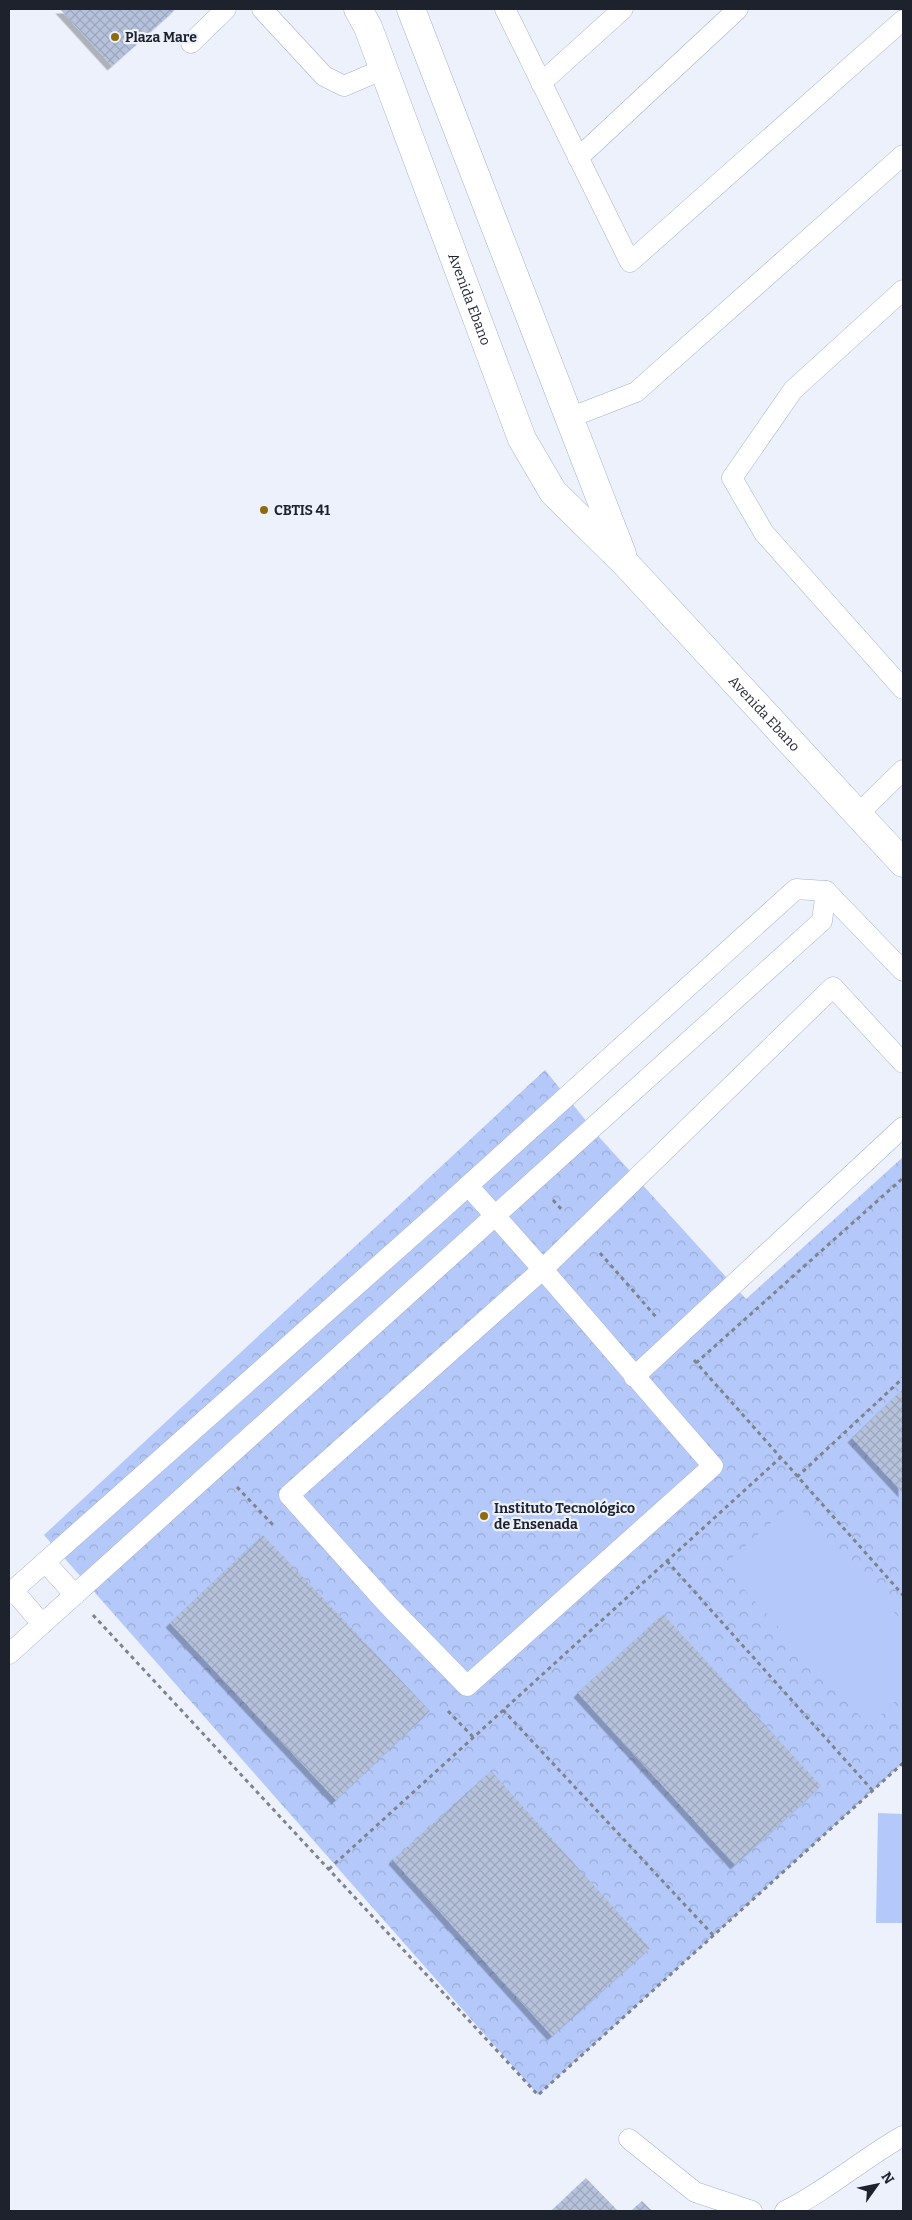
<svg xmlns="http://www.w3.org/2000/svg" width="912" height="2220" font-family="Bitter,serif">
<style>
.park{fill:url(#park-crowns)}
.garden{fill:#b4c9fa}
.building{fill:url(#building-cross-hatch);filter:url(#shadow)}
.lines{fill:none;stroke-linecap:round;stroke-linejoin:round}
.service-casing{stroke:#a7b2cc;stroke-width:21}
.minor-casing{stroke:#a7b2cc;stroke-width:29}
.path{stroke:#7f838e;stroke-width:3;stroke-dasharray:4 4;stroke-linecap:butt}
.service{stroke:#fff;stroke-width:20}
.minor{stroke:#fff;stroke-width:28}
.poi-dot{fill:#8d6c0f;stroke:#ecf1fc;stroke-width:2}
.labels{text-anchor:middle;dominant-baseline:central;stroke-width:4.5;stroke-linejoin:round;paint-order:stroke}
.poi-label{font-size:14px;font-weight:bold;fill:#1e222c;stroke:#ecf1fc;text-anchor:start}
.street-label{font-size:14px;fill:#1e222c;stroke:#ecf1fc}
</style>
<defs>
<pattern id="park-crowns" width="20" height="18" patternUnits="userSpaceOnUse" patternTransform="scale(1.25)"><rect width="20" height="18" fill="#b4c9fa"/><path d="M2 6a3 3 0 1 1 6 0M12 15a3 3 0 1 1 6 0" fill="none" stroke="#9aacd6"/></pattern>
<pattern id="building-cross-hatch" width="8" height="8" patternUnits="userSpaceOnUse" patternTransform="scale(1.25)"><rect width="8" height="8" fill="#b6c2dc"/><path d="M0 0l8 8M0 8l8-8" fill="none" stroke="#9ca6bd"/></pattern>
<filter id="shadow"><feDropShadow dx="-4.5" dy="4.5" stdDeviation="0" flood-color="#0004"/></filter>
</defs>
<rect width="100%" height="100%" fill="#ecf1fc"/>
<polygon class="park" points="545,1070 600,1138 746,1299 903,1157 903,1763 538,2095 44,1535"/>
<g class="garden">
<polygon points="794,1502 903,1622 903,1694 869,1726 723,1566"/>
<polygon points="878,1813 903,1814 903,1923 876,1923"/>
</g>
<g class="building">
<polygon points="60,9 176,9 112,66"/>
<polygon points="903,1389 903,1493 852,1438"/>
<polygon points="263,1535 430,1711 336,1800 170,1623"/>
<polygon points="663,1614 821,1786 735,1865 578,1693"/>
<polygon points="491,1771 650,1948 552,2036 393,1860"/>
<polygon points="586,2178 618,2211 551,2211"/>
<polygon points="642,2201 652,2211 631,2211"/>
</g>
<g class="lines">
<g class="service-casing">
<g id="service">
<polyline points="262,9 324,76 344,86 384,69"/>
<polyline points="505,9 630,262 903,20"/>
<polyline points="191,43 226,9"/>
<polyline points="541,83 623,9"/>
<polyline points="578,158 738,9"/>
<polyline points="903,290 793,390 732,478 764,533 903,689"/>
<polyline points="569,418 636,392 903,155"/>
<polyline points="858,814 903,770"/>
<path d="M 468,1186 C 552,1277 631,1373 713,1466 L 467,1686 L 388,1605 L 289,1495 L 542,1270 L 833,987 L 903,1063"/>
<polyline points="634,1377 903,1127"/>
<polyline points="45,1562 75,1595"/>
<polyline points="13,1590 42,1624"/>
<polyline points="9,1594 439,1212 796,889 826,891 903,971"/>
<polyline points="9,1654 822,921 826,891"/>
<polyline points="629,2139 695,2192 752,2211"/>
<path d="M 785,2211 C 828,2190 862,2159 903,2136"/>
</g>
</g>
<g class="minor-casing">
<g id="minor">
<path id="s1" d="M 358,9 L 368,27 L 522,439 L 553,492 L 625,563 L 903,863"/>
<polyline points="411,9 622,554"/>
</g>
</g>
<g class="path">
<polyline points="553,1200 563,1211"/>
<polyline points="600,1253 657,1318"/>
<polyline points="694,1360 903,1595"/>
<polyline points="696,1363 903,1178"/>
<polyline points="797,1477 903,1378"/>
<polyline points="237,1487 274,1526"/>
<polyline points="667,1561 873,1791"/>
<polyline points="93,1615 538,2095 903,1763"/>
<polyline points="503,1710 713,1935"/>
<polyline points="448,1711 473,1737"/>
<polyline points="329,1869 780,1458"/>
</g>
<use href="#service" class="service"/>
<use href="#minor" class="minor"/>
</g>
<g class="poi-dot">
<circle cx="115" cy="37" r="5"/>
<circle cx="264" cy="510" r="5"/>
<circle cx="484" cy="1516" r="5"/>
</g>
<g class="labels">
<g class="poi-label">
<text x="125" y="37">Plaza Mare</text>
<text x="274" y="510">CBTIS 41</text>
<text x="494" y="1508">Instituto Tecnológico<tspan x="494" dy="16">de Ensenada</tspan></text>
</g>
<g class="street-label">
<text stroke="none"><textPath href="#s1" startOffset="311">Avenida Ebano</textPath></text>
<text stroke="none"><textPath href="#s1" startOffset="828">Avenida Ebano</textPath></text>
</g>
</g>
<rect width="912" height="2220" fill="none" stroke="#1e222c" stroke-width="20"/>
<g transform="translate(877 2185) rotate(57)" stroke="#ecf1fc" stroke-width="4" paint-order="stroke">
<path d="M0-4L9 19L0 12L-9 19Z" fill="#1e222c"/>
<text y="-8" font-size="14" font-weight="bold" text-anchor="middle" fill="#1e222c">N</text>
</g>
</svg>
